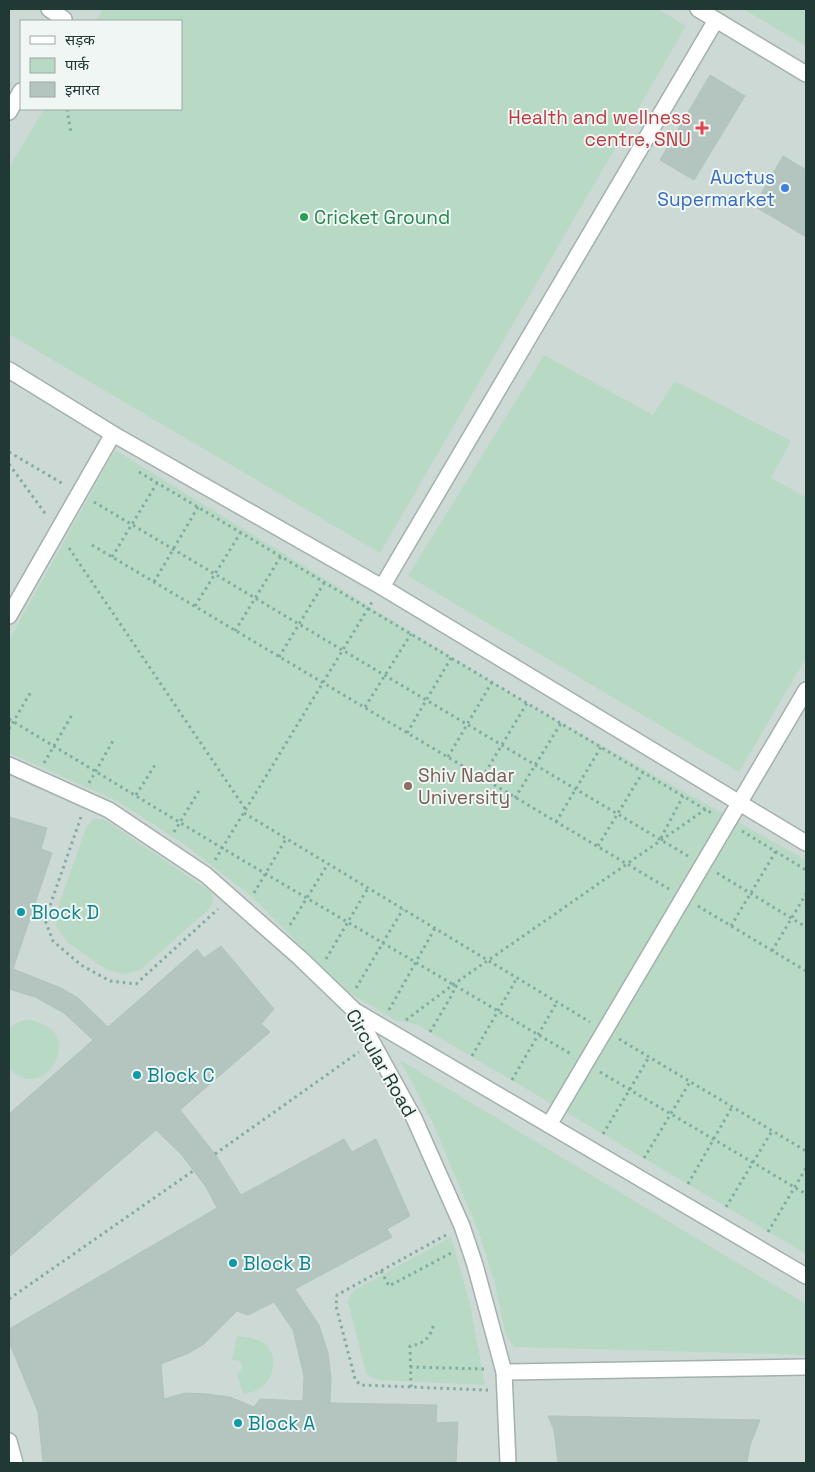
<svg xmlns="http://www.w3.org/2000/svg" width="815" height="1472" font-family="'Space Grotesk','Noto Sans Devanagari',sans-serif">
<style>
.built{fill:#cdd9d5;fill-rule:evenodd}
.green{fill:#b8dac4}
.building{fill:#b4c4bf;stroke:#b1c3bd;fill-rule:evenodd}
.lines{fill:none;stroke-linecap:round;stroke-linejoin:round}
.minor-casing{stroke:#a2b1ad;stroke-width:18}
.path{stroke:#80aca3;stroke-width:3;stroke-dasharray:2.5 4;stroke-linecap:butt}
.minor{stroke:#fff;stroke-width:15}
.health-dot{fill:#e0444e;stroke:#eff6f3;stroke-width:2}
.shop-dot{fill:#3f7fe0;stroke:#eff6f3;stroke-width:2}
.leisure-dot{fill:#2e9e5b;stroke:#eff6f3;stroke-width:2}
.education-dot{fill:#8d6e63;stroke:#eff6f3;stroke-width:2}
.culture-dot{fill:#0f9aa8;stroke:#eff6f3;stroke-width:2}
.labels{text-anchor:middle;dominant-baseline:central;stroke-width:4;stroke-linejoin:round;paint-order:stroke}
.health-label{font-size:19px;fill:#be3a42;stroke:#eff6f3;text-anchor:end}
.shop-label{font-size:19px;fill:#366cbe;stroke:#eff6f3;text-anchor:end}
.leisure-label{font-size:19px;fill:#27864d;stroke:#eff6f3;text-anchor:start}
.education-label{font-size:19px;fill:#785e54;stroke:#eff6f3;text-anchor:start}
.culture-label{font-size:19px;fill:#0d838f;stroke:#eff6f3;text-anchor:start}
.street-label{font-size:19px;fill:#203935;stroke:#eff6f3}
</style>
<rect width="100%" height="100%" fill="#dfeae6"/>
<path class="built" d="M 9,9 L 806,9 L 806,1463 L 9,1463 ZM 21,21 L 181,21 L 181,109 L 21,109 Z"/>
<g class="green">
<polygon points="103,9 658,9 686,26 380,553 9,334 9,168 44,109 181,109 181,21 96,21"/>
<polygon points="743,9 806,9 806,46"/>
<polygon points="544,355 653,415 675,381 791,441 771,478 806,497 806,658 739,772 408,576"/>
<polygon points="115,450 535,708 806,860 806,1254 418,1025 395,1020 336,985 322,967 252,897 184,844 117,801 9,753 9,640"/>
<polygon points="93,819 104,819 211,892 213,901 208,910 140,970 125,974 107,970 67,942 56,925 59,904 86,828"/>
<path d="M 27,1020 C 91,1026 45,1108 9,1068 L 9,1029 L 18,1022 Z"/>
<polygon points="400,1060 806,1304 806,1355 514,1347 505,1332 495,1284 479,1233 432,1121"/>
<polygon points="451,1237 470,1304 485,1385 380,1380 373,1378 366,1373 348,1302 350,1296 355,1290"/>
<path d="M 237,1336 C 247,1337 260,1338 267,1346 C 279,1359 273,1382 258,1390 C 254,1392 247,1393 243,1394 L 237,1374 L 240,1372 L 242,1368 L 240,1361 L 232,1360 Z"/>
</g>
<g class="building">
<polygon points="710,75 745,96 694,180 660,160"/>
<polygon points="783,156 806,170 806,237 754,206"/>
<path d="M 9,817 L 47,828 L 41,849 L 52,853 L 13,969 L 61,988 L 78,998 L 108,1027 L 197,949 L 204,958 L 221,946 L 274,1009 L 261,1024 L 270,1032 L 180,1110 L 215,1154 L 241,1195 L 344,1139 L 352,1152 L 376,1139 L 410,1216 L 387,1229 L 392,1237 L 295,1289 L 319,1325 L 328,1353 L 331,1377 L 330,1403 L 437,1405 L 436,1423 L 458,1422 L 456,1463 L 43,1463 L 38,1412 L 9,1342 L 9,1329 L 217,1208 L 206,1187 L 181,1154 L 156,1130 L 9,1257 L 9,1114 L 93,1040 L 64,1013 L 35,997 L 9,989 ZM 274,1302 L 293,1330 L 304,1376 L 303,1401 L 260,1399 L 254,1407 L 230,1397 L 207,1394 L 185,1393 L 164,1399 L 161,1364 L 189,1353 L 204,1344 L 237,1311 L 248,1315 Z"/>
<polygon points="548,1416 760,1420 750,1445 747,1463 558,1463 554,1430"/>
</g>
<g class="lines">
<g class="minor-casing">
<g id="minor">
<polyline points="49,9 64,19"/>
<polyline points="698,9 806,74"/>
<polyline points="9,112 21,91"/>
<polyline points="9,370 113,434 382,587 806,843"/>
<polyline points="382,587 716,20"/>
<polyline points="9,616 113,434"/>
<polyline points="9,765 109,810 206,875 300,958 355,1011 414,1118 462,1226 475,1265 504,1372 508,1463"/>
<polyline points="357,1012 806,1276"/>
<polyline points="549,1125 806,690"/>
<polyline points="504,1372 806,1367"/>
<polyline points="9,1441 15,1463"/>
</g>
</g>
<g class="path">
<polyline points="67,109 71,133"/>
<polyline points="9,452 65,485"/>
<polyline points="9,464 47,516"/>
<polyline points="139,472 713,814"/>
<polyline points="94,502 688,856"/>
<polyline points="92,545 669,889"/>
<polyline points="69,548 246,810"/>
<polyline points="112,557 157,483"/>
<polyline points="154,582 198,507"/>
<polyline points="195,606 241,532"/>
<polyline points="235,631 281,556"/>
<polyline points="279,657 324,583"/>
<polyline points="365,707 411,634"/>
<polyline points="9,719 222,848 571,1054"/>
<polyline points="9,729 32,690"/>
<polyline points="407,733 451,658"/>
<polyline points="448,757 492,682"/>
<polyline points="44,763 73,713"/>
<polyline points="482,778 527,703"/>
<polyline points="89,783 114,739"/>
<polyline points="136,795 155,765"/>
<polyline points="515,798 561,723"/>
<polyline points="244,813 590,1022"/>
<polyline points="81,817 45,920 53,941 81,965 110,981 136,984 218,909"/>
<polyline points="556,822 601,747"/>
<polyline points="742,831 806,870"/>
<polyline points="174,832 200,789"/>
<polyline points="661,838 683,796"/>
<polyline points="598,846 643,772"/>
<polyline points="215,860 372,602"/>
<polyline points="717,873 806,927"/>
<polyline points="254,893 286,839"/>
<polyline points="698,906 806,971"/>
<polyline points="290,925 328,864"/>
<polyline points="731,926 776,851"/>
<polyline points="772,951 806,894"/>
<polyline points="326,959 368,888"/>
<polyline points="356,988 403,909"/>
<polyline points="389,1010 435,928"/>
<polyline points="406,1020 454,984 706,809"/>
<polyline points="430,1032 453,993 454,984"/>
<polyline points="619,1039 806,1151"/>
<polyline points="472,1056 517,978"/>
<polyline points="600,1072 806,1194"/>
<polyline points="512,1080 557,1002"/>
<polyline points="603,1134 649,1057"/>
<polyline points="215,1154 359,1052"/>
<polyline points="644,1158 690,1082"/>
<polyline points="688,1184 732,1107"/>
<polyline points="726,1207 772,1131"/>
<polyline points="768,1232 806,1168"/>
<polyline points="446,1235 337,1295 336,1306 353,1371 355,1379 360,1385 488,1390"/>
<polyline points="381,1271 389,1286 453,1252"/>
<polyline points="9,1299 193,1171"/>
<polyline points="410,1367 484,1369"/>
<path d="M 411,1387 L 410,1346 C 424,1344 431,1337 434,1323"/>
</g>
<use href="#minor" class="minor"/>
</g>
<path class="health-dot" d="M699.5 120.5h5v5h5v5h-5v5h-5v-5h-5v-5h5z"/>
<circle class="shop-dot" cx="785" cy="188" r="5"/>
<circle class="leisure-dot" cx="304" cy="217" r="5"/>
<circle class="education-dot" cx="408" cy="786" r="5"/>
<g class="culture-dot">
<circle cx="21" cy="912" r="5"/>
<circle cx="137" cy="1075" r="5"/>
<circle cx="233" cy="1263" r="5"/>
<circle cx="238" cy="1423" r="5"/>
</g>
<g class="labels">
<g class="health-label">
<text x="691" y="117">Health and wellness<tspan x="691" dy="22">centre, SNU</tspan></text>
</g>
<g class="shop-label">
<text x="775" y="177">Auctus<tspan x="775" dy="22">Supermarket</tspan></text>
</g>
<g class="leisure-label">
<text x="314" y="217">Cricket Ground</text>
</g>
<g class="education-label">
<text x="418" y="775">Shiv Nadar<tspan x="418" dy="22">University</tspan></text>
</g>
<g class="culture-label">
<text x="31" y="912">Block D</text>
<text x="147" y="1075">Block C</text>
<text x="243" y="1263">Block B</text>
<text x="248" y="1423">Block A</text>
</g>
<g class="street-label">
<text transform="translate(381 1063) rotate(60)">Circular Road</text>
</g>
</g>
<rect width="815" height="1472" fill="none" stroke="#203935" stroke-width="20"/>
<rect x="20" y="20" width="162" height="90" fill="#eff6f3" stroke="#9caaa7"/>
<rect x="30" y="36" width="25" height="8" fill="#ffffff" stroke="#9caaa7"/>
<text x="65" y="45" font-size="15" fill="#203935">सड़क</text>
<rect x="30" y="58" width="25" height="15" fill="#b8dac4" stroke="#9caaa7"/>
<text x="65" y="70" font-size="15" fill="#203935">पार्क</text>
<rect x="30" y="82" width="25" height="15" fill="#b4c4bf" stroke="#9caaa7"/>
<text x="65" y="95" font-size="15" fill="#203935">इमारत</text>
</svg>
